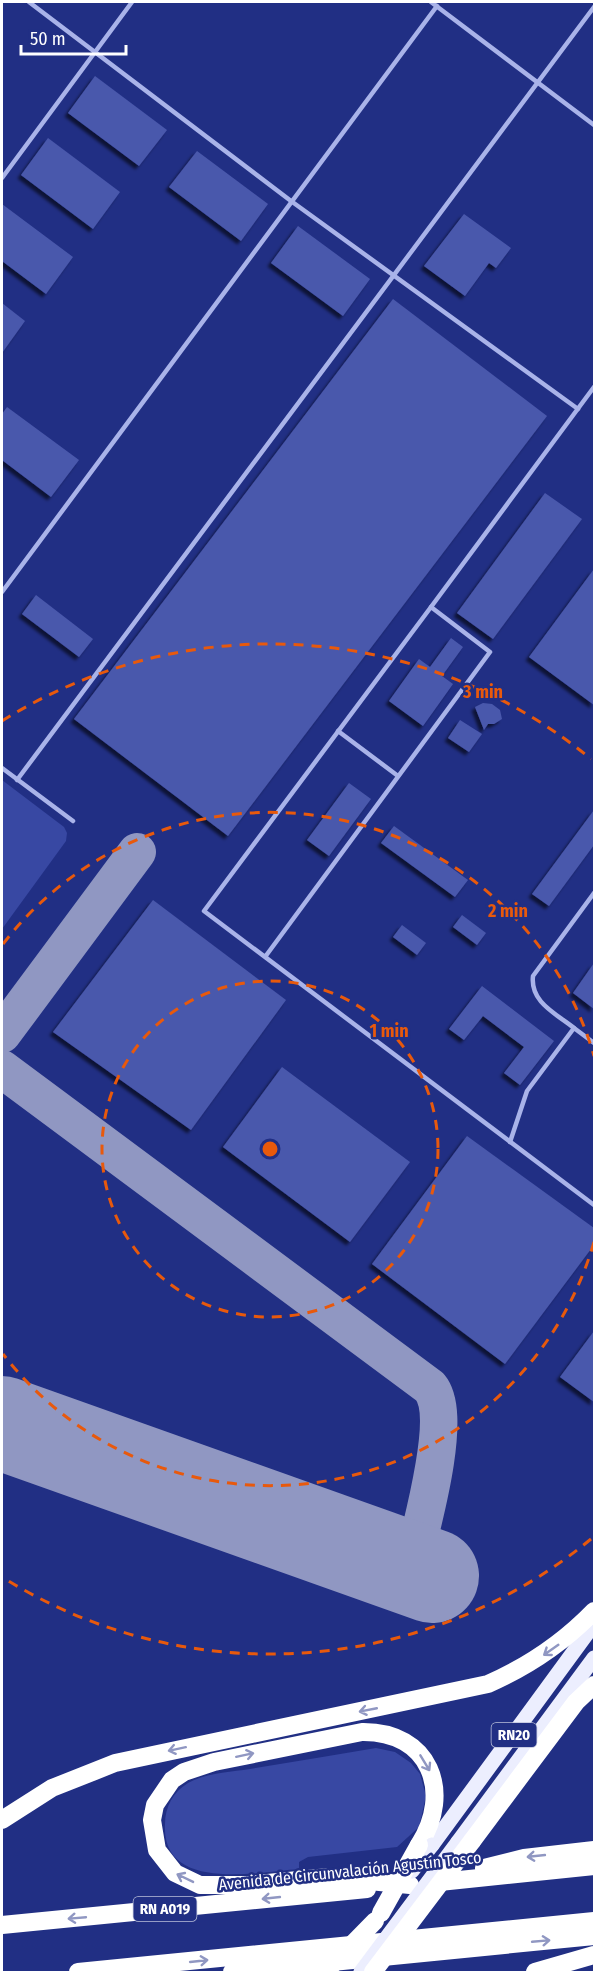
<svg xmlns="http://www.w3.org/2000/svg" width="596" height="1974" font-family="'Fira Sans Condensed',sans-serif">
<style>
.green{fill:#3848a3}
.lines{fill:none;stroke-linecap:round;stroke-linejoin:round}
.taxiway{stroke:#9097c2;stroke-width:38}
.runway{stroke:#9097c2;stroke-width:94}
.building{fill:#4a58ac;filter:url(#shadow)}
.lane{stroke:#a9b3e9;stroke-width:4.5}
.primary{stroke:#eceefe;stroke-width:15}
.highway{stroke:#fff;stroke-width:18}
.primary-bridge{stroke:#eceefe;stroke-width:15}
.highway-bridge{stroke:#fff;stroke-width:18}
.oneway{stroke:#9097c2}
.ring{fill:none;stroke:#e8590c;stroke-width:3;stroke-dasharray:10 8}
.labels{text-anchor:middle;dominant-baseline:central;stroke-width:5;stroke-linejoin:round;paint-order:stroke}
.shield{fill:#212f84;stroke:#bcc1da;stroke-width:1.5}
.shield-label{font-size:15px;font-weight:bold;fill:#fff}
.street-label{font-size:16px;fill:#fff;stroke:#212f84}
.centre{fill:#e8590c;stroke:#212f84;stroke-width:3}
.ring-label{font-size:18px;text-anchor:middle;font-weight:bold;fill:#e8590c;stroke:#212f84;stroke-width:5;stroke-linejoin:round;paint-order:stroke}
</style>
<defs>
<filter id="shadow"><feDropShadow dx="-3.5" dy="3.5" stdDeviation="1.5" flood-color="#0009"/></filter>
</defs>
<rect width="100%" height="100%" fill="#212f84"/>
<g class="green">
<polygon points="2,780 64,827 67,833 66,841 2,929"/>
<path d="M 376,1748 L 395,1752 L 411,1763 L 420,1774 L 426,1796 L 419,1827 L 397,1847 L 308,1857 L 299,1862 L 299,1869 C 258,1872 161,1893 165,1824 C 165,1807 173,1792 188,1783 C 206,1773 231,1772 250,1769 C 292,1762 334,1755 376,1748 Z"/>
</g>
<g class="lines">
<g class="taxiway">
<polyline points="2,1034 137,852"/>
<path d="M 2,1069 L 430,1387 C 454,1416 420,1532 411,1569"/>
</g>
<polyline class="runway" points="2,1423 432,1576"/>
</g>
<g class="building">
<polygon points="95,76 167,130 139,166 68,113"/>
<polygon points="48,138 120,192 93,229 21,175"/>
<polygon points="197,151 268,204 241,241 169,187"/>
<polygon points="2,204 73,257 46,294 2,261"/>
<polygon points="464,214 511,248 496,268 489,263 465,296 424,266"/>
<polygon points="298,226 370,279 343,316 271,263"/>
<polygon points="393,299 547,416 228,836 74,719"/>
<polygon points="2,303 25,321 2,353"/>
<polygon points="7,407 79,460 51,497 2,460 2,414"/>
<polygon points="545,493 582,519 493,639 457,613"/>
<polygon points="594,569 594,705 529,657"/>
<polygon points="36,595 93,639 79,657 22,614"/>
<polygon points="451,638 463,647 442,676 453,684 423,726 389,701 419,659 430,667"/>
<polygon points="483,703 492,704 500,710 502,719 494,724 488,724 484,730 475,707"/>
<polygon points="460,720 482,734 469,752 448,738"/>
<polygon points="349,783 371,799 329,856 307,840"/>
<polygon points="594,810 594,845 549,906 532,894"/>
<polygon points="394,826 468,880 455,897 381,843"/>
<polygon points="153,900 286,1000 191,1130 53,1032"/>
<polygon points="462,915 486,933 477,945 453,927"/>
<polygon points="402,925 426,943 417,955 393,937"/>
<polygon points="594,963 594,1009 573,993"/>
<polygon points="482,986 554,1041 520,1085 504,1073 524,1047 483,1016 464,1040 449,1029"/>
<polygon points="282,1067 410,1162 350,1242 223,1147"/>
<polygon points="467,1136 594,1228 594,1245 505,1364 372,1264"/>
<polygon points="594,1331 594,1402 560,1377"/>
</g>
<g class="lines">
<g class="lane">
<polyline points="29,2 291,201 578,409"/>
<polyline points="431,2 594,125"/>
<polyline points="2,178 132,2"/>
<polyline points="2,592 437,6"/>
<polyline points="431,607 594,387"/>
<polyline points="338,731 398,776"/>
<polyline points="2,768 73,821"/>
<polyline points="17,780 594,7"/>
<polyline points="265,957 490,652 431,607 204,911 594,1205"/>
<path d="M 574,1028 C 555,1013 530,1002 533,976 L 594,893"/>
<polyline points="510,1142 527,1091 574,1028 594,1043"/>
</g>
<g class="primary">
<polyline points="458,1842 594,1658"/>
<polyline points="432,1845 594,1624"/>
</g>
<g class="highway">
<path d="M 2,1820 L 52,1788 L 115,1763 L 488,1684 C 529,1666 563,1643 594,1611"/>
<polyline points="472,1841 576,1702 594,1685"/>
<polyline points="484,1868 524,1858 594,1850"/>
<polyline points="430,1883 594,1866"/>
<path d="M 410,1885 L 329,1877 L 248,1885 L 200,1885 L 175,1873 L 157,1850 L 152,1820 L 155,1805 L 172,1780 L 184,1772 L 214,1762 L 362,1732 C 430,1731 453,1792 419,1845"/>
<polyline points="2,1925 367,1889"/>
<polyline points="78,1972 594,1921"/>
<polyline points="232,1972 594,1936"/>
<polyline points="535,1972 594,1955"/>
</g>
<g class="primary-bridge">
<polyline points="412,1871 432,1845"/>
<polyline points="361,1972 458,1842"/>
</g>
<g class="highway-bridge">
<polyline points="381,1913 419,1845"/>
<polyline points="325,1972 375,1921"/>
<polyline points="373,1972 472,1841"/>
</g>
</g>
<defs><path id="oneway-shaft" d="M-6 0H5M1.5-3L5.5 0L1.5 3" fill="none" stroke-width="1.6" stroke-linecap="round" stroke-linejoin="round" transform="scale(1.5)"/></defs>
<g class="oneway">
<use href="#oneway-shaft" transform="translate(551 1650) rotate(145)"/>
<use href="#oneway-shaft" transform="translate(368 1710) rotate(169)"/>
<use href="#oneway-shaft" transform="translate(177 1749) rotate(168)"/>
<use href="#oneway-shaft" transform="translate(245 1755) rotate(-12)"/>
<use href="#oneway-shaft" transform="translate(425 1763) rotate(59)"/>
<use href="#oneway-shaft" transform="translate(536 1856) rotate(174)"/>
<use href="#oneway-shaft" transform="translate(185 1878) rotate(-154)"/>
<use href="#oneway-shaft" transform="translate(271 1898) rotate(174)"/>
<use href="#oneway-shaft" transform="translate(77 1918) rotate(175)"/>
<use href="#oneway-shaft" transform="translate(541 1941) rotate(-5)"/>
<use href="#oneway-shaft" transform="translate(199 1961) rotate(-6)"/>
</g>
<g class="ring">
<circle cx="270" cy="1149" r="168"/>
<path d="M594 1242A337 337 0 0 1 3 1354M3 944A337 337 0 0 1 594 1056"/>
<path d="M591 1539A505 505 0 0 1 2 1577M2 721A505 505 0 0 1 591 759"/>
</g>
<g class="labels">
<g class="shield">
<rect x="491.5" y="1723" width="45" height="24" rx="4.5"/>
<rect x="133.5" y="1897" width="63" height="24" rx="4.5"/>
</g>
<g class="shield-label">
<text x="514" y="1735">RN20</text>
<text x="165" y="1909">RN A019</text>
</g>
<g class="street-label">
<text transform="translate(350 1871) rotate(-6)">Avenida de Circunvalación Agustín Tosco</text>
</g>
</g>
<circle cx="270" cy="1149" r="9" class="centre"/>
<g class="ring-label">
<text x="483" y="698">3 min</text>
<text x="508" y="917">2 min</text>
<text x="389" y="1037">1 min</text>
</g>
<rect width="596" height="1974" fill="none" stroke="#ffffff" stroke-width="6"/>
<path d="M21 45v9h105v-9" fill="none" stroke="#ffffff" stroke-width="3"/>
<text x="30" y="45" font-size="18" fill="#ffffff" stroke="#212f84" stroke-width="4.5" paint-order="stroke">50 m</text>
</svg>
